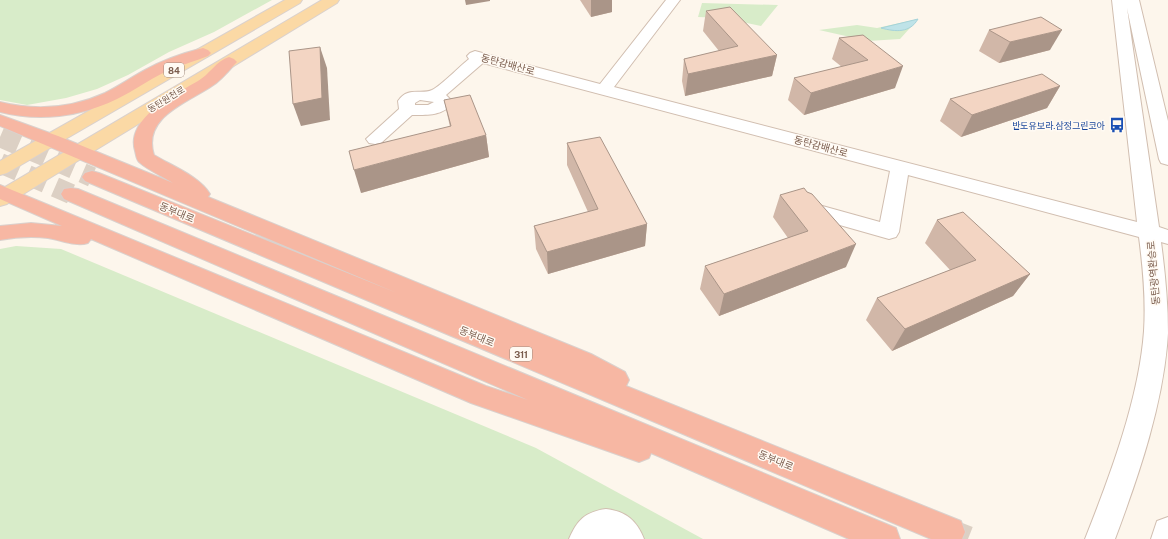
<svg xmlns="http://www.w3.org/2000/svg" width="1168" height="539" font-family="'Public Sans','Noto Sans KR',sans-serif">
<style>
.green{fill:#d8ecc9}
.water{fill:#bfe3e8;stroke:#a5d3da}
.lines{fill:none;stroke-linecap:round;stroke-linejoin:round}
.highway-tunnel-far1{stroke:#dcd0c4;stroke-width:20;stroke-dasharray:20 10;stroke-linecap:butt}
.highway-tunnel{stroke:#dcd0c4;stroke-width:26;stroke-dasharray:26 14;stroke-linecap:butt}
.minor-casing{stroke:#d1beb0;stroke-width:2}
.major-casing{stroke:#dad1cd;stroke-width:2}
.highway-casing{stroke:#dad1cd;stroke-width:2}
.minor{fill:#fff;fill-rule:evenodd}
.major{fill:#fbd9a5;fill-rule:evenodd}
.highway{fill:#f7b7a3;fill-rule:evenodd}
.wall{fill:#d1b7a8}
.shaded-wall{fill:#aa9588}
.building{fill:#f3d5c3;stroke:#aa9588}
.labels{text-anchor:middle;dominant-baseline:central;stroke-width:3;stroke-linejoin:round;paint-order:stroke}
.shield{fill:#fffaf3;stroke:#a28b7f;stroke-width:1}
.shield-label{font-size:9px;font-weight:bold;fill:#7a5c4d}
.far-street-label{font-size:9px;fill:#7a5c4d;stroke:#fffaf3}
.far-transit-label{font-size:9px;fill:#164399;stroke:#fffaf3;text-anchor:end}
.street-label{font-size:10px;fill:#7a5c4d;stroke:#fffaf3}
</style>
<rect width="100%" height="100%" fill="#fdf6ec"/>
<g class="green">
<polygon points="0,0 272,0 214,32 169,52 128,75 97,89 66,98 27,105 0,100"/>
<polygon points="702,3 778,5 761,26 723,18 698,17"/>
<polygon points="918,19 900,39 868,41 819,30 857,25 877,28"/>
<polygon points="16,246 61,249 536,448 703,539 0,539 0,249"/>
</g>
<path class="water" d="M 918,19 C 910,33 896,32 881,28 Z"/>
<g class="lines">
<g class="highway-tunnel-far1">
<polyline points="0,137 92,177"/>
<polyline points="0,163 71,194"/>
</g>
<polyline class="highway-tunnel" points="950,532 968,539"/>
<g class="minor-casing">
<g id="minor">
<path d="M 666,0 L 680,0 L 614,87 L 1137,222 L 1112,0 L 1139,0 L 1168,121 L 1168,165 L 1161,163 L 1159,159 L 1127,8 L 1159,227 L 1168,230 L 1168,244 L 1161,242 C 1165,272 1168,303 1168,333 C 1164,402 1139,475 1115,539 L 1085,539 C 1110,476 1139,399 1144,331 C 1146,299 1143,268 1139,237 L 908,175 L 899,232 L 896,237 L 889,239 L 801,214 L 798,209 L 801,204 L 808,202 L 880,222 L 890,171 L 483,63 L 446,95 L 453,102 C 444,116 427,115 412,115 L 381,143 L 375,144 L 369,143 L 366,139 L 399,109 L 398,101 C 408,86 421,95 432,90 C 442,85 460,66 469,59 L 467,56 L 470,53 L 475,51 L 600,84 ZM 420,100 L 434,102 L 428,105 L 415,105 L 415,103 Z"/>
<path d="M 606,509 C 626,511 637,521 644,539 L 569,539 C 577,520 585,512 606,509 Z"/>
<polygon points="1168,517 1168,539 1151,539 1157,521"/>
</g>
</g>
<g class="major-casing">
<g id="major">
<polygon points="285,0 302,0 300,3 7,173 0,175 0,161"/>
<polygon points="322,0 339,0 337,3 7,204 0,206 0,190"/>
</g>
</g>
<g class="highway-casing">
<g id="highway">
<path d="M 203,48 L 208,50 L 211,53 L 208,56 C 194,62 179,65 165,72 C 148,80 134,91 117,99 C 80,117 39,122 0,112 L 0,102 C 36,111 72,108 105,93 C 119,86 132,77 145,70 C 163,60 183,53 203,48 Z"/>
<path d="M 229,57 L 234,59 L 237,62 L 234,65 C 227,73 220,81 212,86 C 187,103 142,117 154,155 C 172,166 199,176 210,194 L 208,197 L 591,354 L 625,372 L 629,380 L 626,386 L 961,521 L 965,532 L 962,539 L 931,539 L 85,181 L 82,177 L 85,173 L 92,171 L 99,173 L 397,293 L 0,126 L 0,115 L 58,136 L 173,183 C 162,176 148,170 139,162 C 136,159 136,154 135,151 C 125,118 176,94 198,81 C 209,75 217,60 229,57 Z"/>
<path d="M 0,185 L 486,386 L 528,400 L 64,199 L 61,194 L 64,189 L 71,188 L 78,189 L 896,528 L 900,539 L 849,539 L 651,453 L 649,458 L 639,462 L 471,403 L 91,239 L 88,243 C 76,247 61,240 48,238 C 32,236 16,237 0,240 L 0,226 L 31,223 L 62,226 L 0,199 Z"/>
</g>
</g>
<use href="#minor" class="minor"/>
<use href="#major" class="major"/>
<use href="#highway" class="highway"/>
</g>
<g class="wall">
<polygon points="580,0 612,0 612,12 591,17"/>
<polygon points="706,11 777,55 772,76 685,96 682,81 684,59 719,51 703,31"/>
<polygon points="989,30 1050,50 999,63 979,51"/>
<polygon points="863,35 895,88 804,115 788,100 794,78 842,67 832,59 839,38"/>
<polygon points="1060,86 1047,108 961,137 940,121 950,99"/>
<polygon points="444,100 486,135 489,157 361,193 450,127"/>
<polygon points="567,143 647,224 645,246 548,274 536,249 534,226 588,212 567,165"/>
<polygon points="780,195 846,267 719,316 700,289 705,266 788,238 773,217"/>
<polygon points="937,220 1030,274 1013,296 892,351 866,320 877,298 950,270 925,243"/>
</g>
<g class="shaded-wall">
<polygon points="465,0 490,0 490,1 466,5"/>
<polygon points="591,0 612,0 612,12 591,17"/>
<polygon points="1062,30 1050,50 999,63 1010,42"/>
<polygon points="320,47 327,68 330,120 301,126 293,104"/>
<polygon points="777,55 772,76 685,96 688,74"/>
<polygon points="903,66 895,88 804,115 811,93"/>
<polygon points="1060,86 1047,108 961,137 972,115"/>
<polygon points="486,135 489,157 361,193 354,170"/>
<polygon points="647,224 645,246 548,274 547,252"/>
<polygon points="856,244 846,267 719,316 724,294"/>
<polygon points="1030,274 1013,296 892,351 905,329"/>
</g>
<g class="building">
<polygon points="730,7 777,55 688,74 684,59 738,46 706,11"/>
<polygon points="1041,17 1062,30 1010,42 989,30"/>
<polygon points="863,35 903,66 811,93 794,78 868,60 839,38"/>
<polygon points="320,47 322,98 293,104 289,51"/>
<polygon points="1042,74 1060,86 972,115 950,99"/>
<polygon points="470,95 486,135 354,170 349,151 451,126 444,100"/>
<polygon points="600,137 647,224 547,252 534,226 598,209 567,143"/>
<polygon points="804,188 807,192 812,194 856,244 724,294 705,266 808,231 780,195"/>
<polygon points="963,212 1030,274 905,329 877,298 976,260 937,220"/>
</g>
<defs>
<g id="bus-bare" transform="scale(1.2)"><path d="M-5-6H5V4H4V6H2V4H-2V6H-4V4H-5ZM-3.5-4V0h7V-4ZM-3.5 1.2v1.5H-2V1.2ZM2 1.2v1.5H3.5V1.2Z" fill="#1a4fb4" stroke="#fffaf3" stroke-width="2.5" paint-order="stroke"/></g>
</defs>
<g fill-rule="evenodd">
<use href="#bus-bare" x="1117" y="125"/>
</g>
<g class="labels">
<g class="shield">
<rect x="164" y="63" width="20" height="14" rx="3"/>
<rect x="510" y="347" width="22" height="14" rx="3"/>
</g>
<g class="shield-label">
<text x="174" y="70">84</text>
<text x="521" y="354">311</text>
</g>
<g class="far-street-label">
<text transform="translate(166 99) rotate(-31)">동탄원천로</text>
</g>
<g class="far-transit-label">
<text x="1105" y="125">반도유보라.삼정그린코아</text>
</g>
<g class="street-label">
<text transform="translate(508 64) rotate(15)">동탄감배산로</text>
<text transform="translate(821 146) rotate(15)">동탄감배산로</text>
<text transform="translate(177 212) rotate(22)">동부대로</text>
<text transform="translate(1153 273) rotate(-95)">동탄광역환승로</text>
<text transform="translate(477 336) rotate(22)">동부대로</text>
<text transform="translate(776 460) rotate(22)">동부대로</text>
</g>
</g>
</svg>
